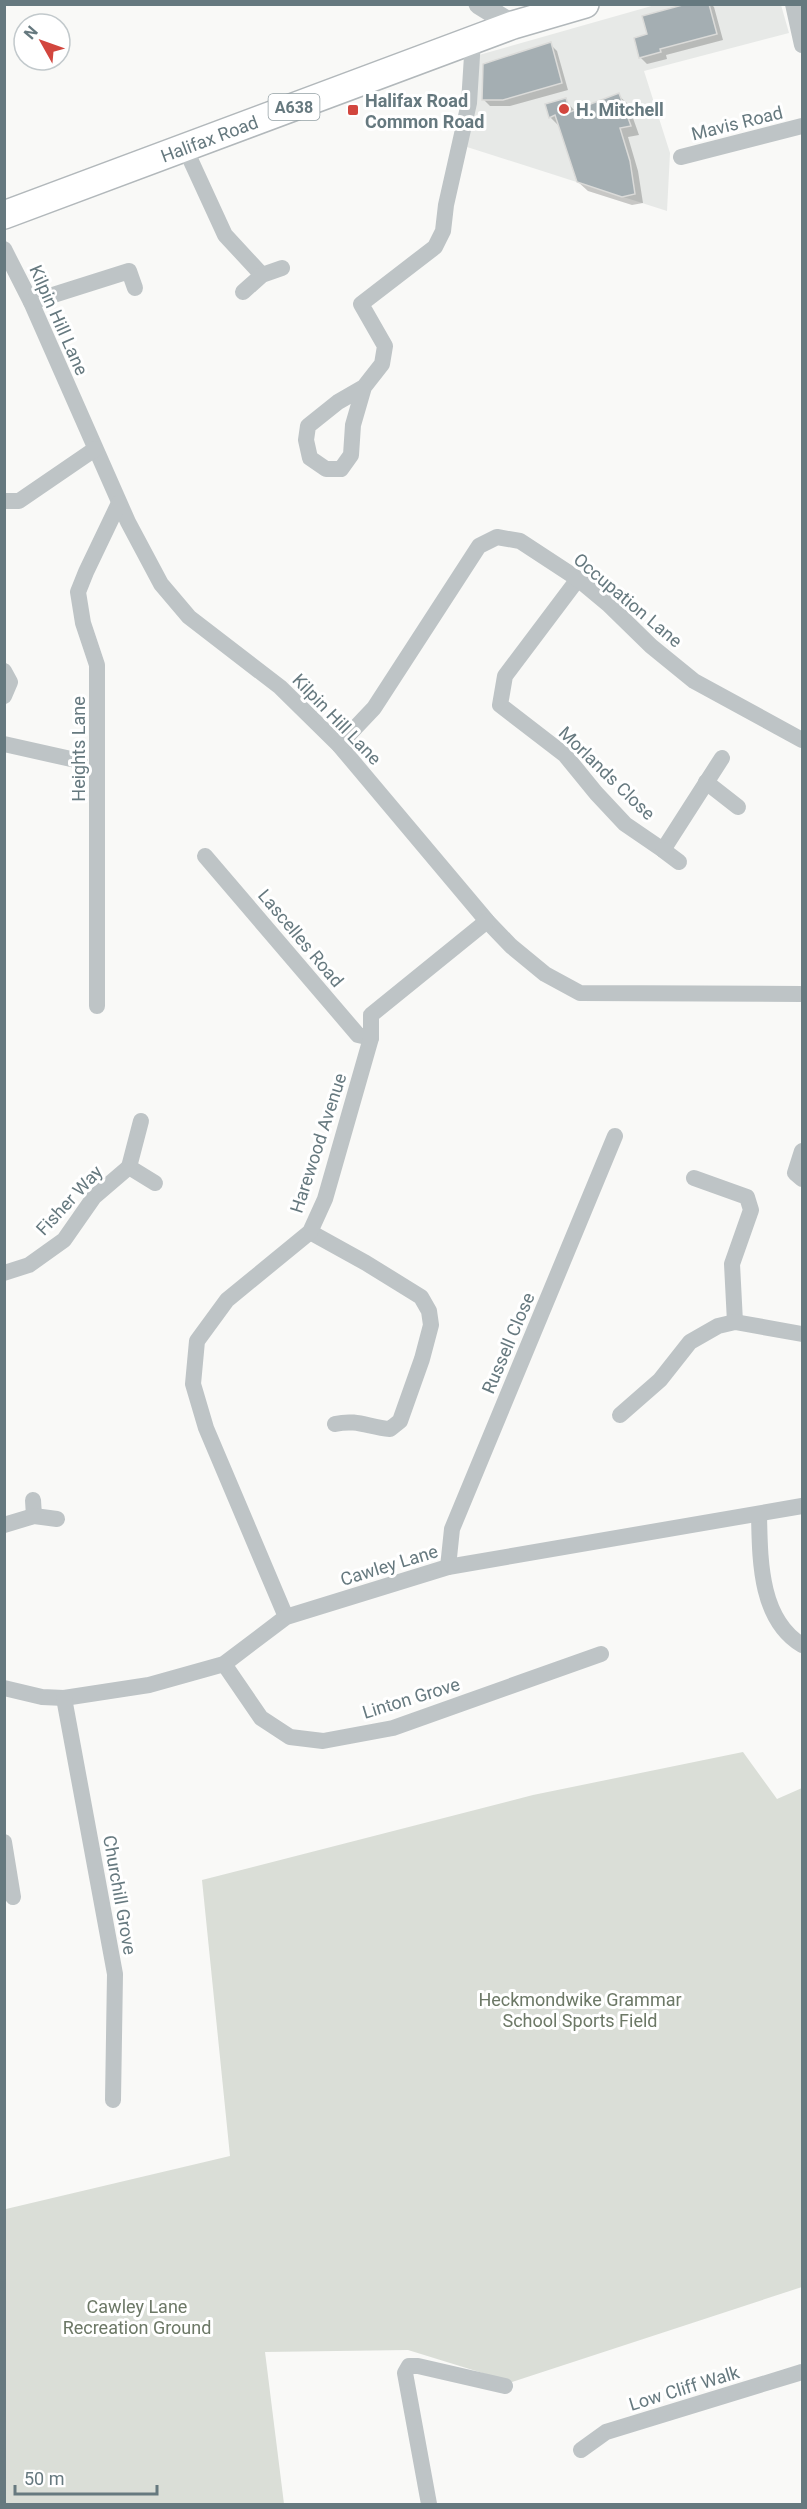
<svg xmlns="http://www.w3.org/2000/svg" width="807" height="2509" font-family="Roboto,sans-serif">
<style>
.built{fill:#e7e9e7}
.green{fill:#daded7}
.shadow{fill:#0003}
.building{fill:#a4aeb2;stroke:#dbdbd9;stroke-width:1.5}
.lines{fill:none;stroke-linecap:round;stroke-linejoin:round}
.primary-casing{stroke:#b2b8bb;stroke-width:30}
.minor{stroke:#bec4c6;stroke-width:16}
.tertiary{stroke:#bec4c6;stroke-width:21}
.primary{stroke:#fff;stroke-width:27}
.poi-dot{fill:#d2463e;stroke:#fff;stroke-width:2}
.labels{text-anchor:middle;dominant-baseline:central;stroke-width:6;stroke-linejoin:round;paint-order:stroke}
.shield{fill:#fff;stroke:#94a1a5;stroke-width:1.5}
.shield-label{font-size:16px;font-weight:bold;fill:#66797f}
.poi-label{font-size:18px;font-weight:bold;fill:#66797f;stroke:#fff;text-anchor:start}
.street-label{font-size:18px;fill:#66797f;stroke:#fff}
.park-label{font-size:18px;fill:#6c7866;stroke:#fff}
</style>
<rect width="100%" height="100%" fill="#f9f9f7"/>
<polygon class="built" points="655,5 781,5 789,33 644,71 670,153 667,211 467,147 479,55"/>
<polygon class="green" points="743,1752 777,1799 802,1788 802,2287 512,2382 408,2350 265,2352 284,2504 5,2504 4,2206 6,2209 230,2156 202,1880 533,1795"/>
<g class="shadow">
<polygon points="692,4 711,4 714,7 723,40 666,55 667,59 647,64 640,57 649,35"/>
<polygon points="550,44 557,51 568,90 510,106 490,106 483,99"/>
<polygon points="618,95 628,104 639,135 628,137 638,171 643,203 632,205 588,191 578,182 559,126 550,117 565,100 575,111"/>
</g>
<g class="building">
<polygon points="686,4 709,4 717,34 660,49 661,52 639,58 634,38 647,34 642,16"/>
<polygon points="551,42 562,83 503,100 482,100 483,64"/>
<polygon points="619,93 631,126 620,128 630,161 635,194 622,197 577,182 555,115 549,118 545,104 566,98 570,112"/>
</g>
<g class="lines">
<g class="primary-casing">
<g id="primary">
<path id="s1" d="M 4,215 L 513,25 L 585,4"/>
</g>
</g>
<g class="minor">
<polyline points="793,4 802,45"/>
<polyline points="185,148 225,235 262,275"/>
<polyline points="681,157 802,126"/>
<polyline points="4,249 31,302 128,522 161,584 189,617 280,687 339,745 487,921 511,946 545,974 580,993 802,994"/>
<polyline points="243,292 262,275 282,268"/>
<polyline points="31,302 129,271 135,288"/>
<polyline points="364,387 353,425 351,455 341,469 326,469 310,458 306,440 308,426 338,402 364,387 382,364 385,346 361,304 435,247 443,231 446,205 469,103 473,40"/>
<polyline points="4,501 19,501 95,449"/>
<polyline points="578,579 505,676 500,705 565,755 596,793 625,824 663,850 722,758"/>
<polyline points="4,671 10,682 4,696"/>
<polyline points="4,744 80,761"/>
<polyline points="339,745 374,708 479,546 497,537 520,541 578,579 608,604 651,646 694,681 802,740"/>
<polyline points="706,782 738,807"/>
<polyline points="663,850 679,862"/>
<polyline points="205,856 358,1035 371,1038"/>
<polyline points="97,1006 97,665 83,623 78,592 86,572 119,503"/>
<polyline points="141,1121 129,1167 155,1183"/>
<polyline points="802,1151 795,1173 802,1179"/>
<polyline points="694,1178 747,1197 751,1210 732,1264 735,1322"/>
<path d="M 310,1232 L 366,1263 L 421,1297 L 429,1311 L 431,1325 L 422,1359 L 400,1421 L 390,1429 C 368,1427 357,1419 335,1424"/>
<polyline points="4,1273 29,1265 64,1240 94,1197 129,1167"/>
<polyline points="620,1415 660,1380 690,1342 718,1326 735,1322 802,1334"/>
<polyline points="33,1500 34,1516"/>
<path d="M 759,1514 C 760,1558 759,1619 802,1645"/>
<polyline points="4,1525 34,1516 57,1519"/>
<polyline points="448,1567 452,1529 615,1136"/>
<polyline points="286,1617 206,1428 193,1384 197,1341 227,1300 310,1232 325,1199 371,1038 371,1015 487,921"/>
<polyline points="224,1664 261,1718 290,1737 323,1741 393,1728 601,1654"/>
<polyline points="4,1688 42,1697 64,1698 149,1685 224,1664 286,1617 448,1567 802,1506"/>
<polyline points="64,1698 115,1974 113,2100"/>
<polyline points="4,1842 13,1897"/>
<polyline points="581,2450 606,2432 802,2372"/>
<polyline points="429,2504 405,2373 409,2366 418,2366 505,2386"/>
</g>
<polyline class="tertiary" points="479,4 513,25"/>
<use href="#primary" class="primary"/>
</g>
<g class="poi-dot">
<circle cx="564" cy="109" r="6"/>
<rect x="347" y="104" width="12" height="12" rx="3"/>
</g>
<g class="labels">
<rect class="shield" x="268.5" y="94" width="51" height="26" rx="4.5"/>
<g class="shield-label">
<text x="294" y="107">A638</text>
</g>
<g class="poi-label">
<text x="365" y="100">Halifax Road<tspan x="365" dy="21">Common Road</tspan></text>
<text x="576" y="109">H. Mitchell</text>
</g>
<g class="street-label">
<text transform="translate(737 123) rotate(-14)">Mavis Road</text>
<text stroke="none"><textPath href="#s1" startOffset="219">Halifax Road</textPath></text>
<text transform="translate(59 320) rotate(66)">Kilpin Hill Lane</text>
<text transform="translate(628 600) rotate(40)">Occupation Lane</text>
<text transform="translate(337 719) rotate(46)">Kilpin Hill Lane</text>
<text transform="translate(78 749) rotate(-90)">Heights Lane</text>
<text transform="translate(607 773) rotate(44)">Morlands Close</text>
<text transform="translate(301 938) rotate(50)">Lascelles Road</text>
<text transform="translate(318 1143) rotate(-72)">Harewood Avenue</text>
<text transform="translate(69 1200) rotate(-47)">Fisher Way</text>
<text transform="translate(508 1343) rotate(-67)">Russell Close</text>
<text transform="translate(389 1565) rotate(-17)">Cawley Lane</text>
<text transform="translate(411 1698) rotate(-17)">Linton Grove</text>
<text transform="translate(120 1895) rotate(80)">Churchill Grove</text>
<text transform="translate(684 2388) rotate(-17)">Low Cliff Walk</text>
</g>
<g class="park-label">
<text x="580" y="1999">Heckmondwike Grammar<tspan x="580" dy="21">School Sports Field</tspan></text>
<text x="137" y="2306">Cawley Lane<tspan x="137" dy="21">Recreation Ground</tspan></text>
</g>
</g>
<rect width="807" height="2509" fill="none" stroke="#66797f" stroke-width="12"/>
<g transform="translate(42 42) rotate(310)"><circle r="28" fill="#ffffff" stroke="#c2c9cc" stroke-width="1.5"/>
<path d="M0-4.5L10 22L0 15L-10 22Z" fill="#d2463e"/>
<text y="-9" font-size="16" font-weight="bold" text-anchor="middle" fill="#66797f">N</text>
</g>
<path d="M15 2485v9h142v-9" fill="none" stroke="#66797f" stroke-width="3"/>
<text x="24" y="2485" font-size="18" fill="#66797f" stroke="#ffffff" stroke-width="4.5" paint-order="stroke">50 m</text>
</svg>
